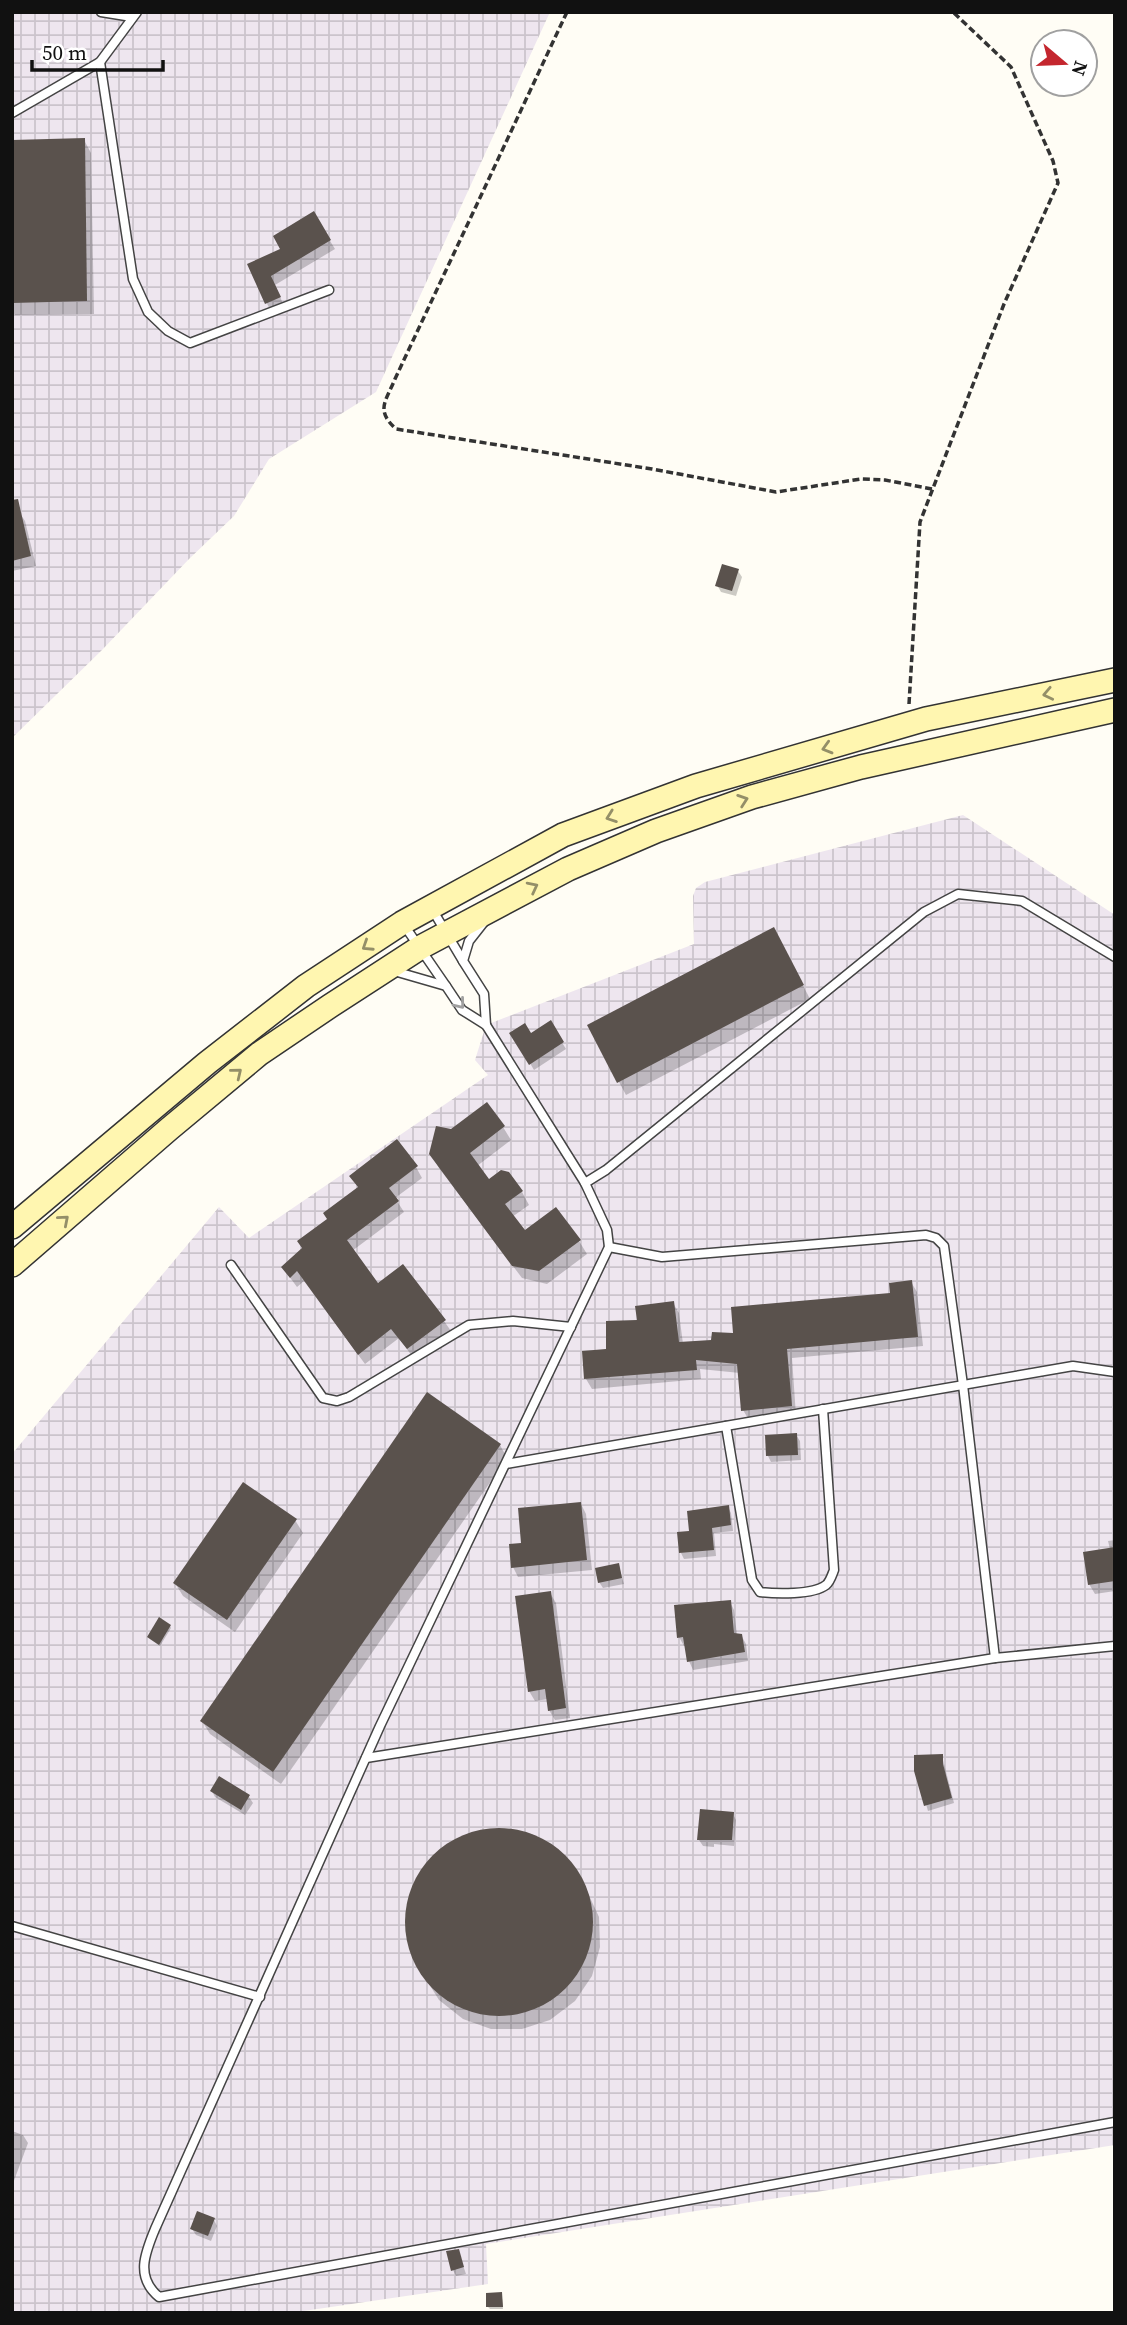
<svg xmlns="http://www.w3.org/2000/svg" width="1127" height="2325" font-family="'Source Serif 4',serif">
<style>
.industrial{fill:url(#industrial-grid)}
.shadow{fill:#0003}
.building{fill:#5a524d}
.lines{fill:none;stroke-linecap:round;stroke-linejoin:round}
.lane-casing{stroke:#444;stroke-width:11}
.secondary-casing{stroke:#333;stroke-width:26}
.path{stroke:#333;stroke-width:3.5;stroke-dasharray:7 3.5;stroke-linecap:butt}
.lane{stroke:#fff;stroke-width:8}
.secondary{stroke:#fff6b0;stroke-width:23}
.oneway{stroke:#948f68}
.oneway2{stroke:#a0a0a0}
</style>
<defs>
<pattern id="industrial-grid" width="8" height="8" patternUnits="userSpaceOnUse" patternTransform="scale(1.75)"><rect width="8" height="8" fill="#eee6ef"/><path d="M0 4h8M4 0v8" fill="none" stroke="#cbc4cc"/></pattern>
</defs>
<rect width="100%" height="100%" fill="#fffdf5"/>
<g class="industrial">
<polygon points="12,12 550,12 376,392 269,459 234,516 189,559 102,650 12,738"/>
<polygon points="963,815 1115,915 1115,2145 486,2244 488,2284 290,2313 12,2313 12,1454 219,1207 249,1238 488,1075 475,1060 486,1025 694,944 693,896 696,888 705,882"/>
</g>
<g class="shadow">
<polygon points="84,140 91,153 94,314 15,315 12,311 12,141"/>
<polygon points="313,213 335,249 275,285 284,306 271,312 249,265 283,250"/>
<polygon points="19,512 25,521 36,566 12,571 12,513"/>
<polygon points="738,571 742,577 736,596 721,592 717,585"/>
<polygon points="781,943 810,999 626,1095 589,1026"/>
<polygon points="550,1023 566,1049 534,1070 512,1033 531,1035"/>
<polygon points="503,1127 511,1140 477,1166 489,1181 522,1192 529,1205 512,1217 524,1233 579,1241 587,1254 547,1284 522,1278 439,1168 431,1154 451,1131"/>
<polygon points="416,1167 422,1178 395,1198 404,1212 352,1251 377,1286 444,1321 451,1331 414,1359 399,1338 365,1364 304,1281 297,1287 283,1268"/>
<polygon points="911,1282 917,1292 923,1346 792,1358 796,1416 749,1420 743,1410 740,1373 700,1369 701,1379 592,1389 586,1379 584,1352 608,1350 639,1322 673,1303 679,1313 683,1344 712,1341 892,1295"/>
<polygon points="796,1435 800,1441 801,1460 771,1462 768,1456"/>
<polygon points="500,1445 507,1458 281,1784 210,1734 202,1721"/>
<polygon points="581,1504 586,1514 592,1570 518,1577 513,1567 523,1545"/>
<polygon points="728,1507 731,1513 733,1531 714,1533 716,1556 684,1559 681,1553 691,1532"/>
<polygon points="295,1520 303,1533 235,1632 183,1596 175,1583"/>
<polygon points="1115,1540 1115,1591 1095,1594 1089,1584 1110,1549 1108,1541"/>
<polygon points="618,1565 624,1584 603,1588 599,1582"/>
<polygon points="550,1593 556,1603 570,1718 555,1720 549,1710 548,1699 535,1701 529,1691"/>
<polygon points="730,1602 734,1610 737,1635 741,1635 746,1644 748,1661 693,1670 689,1661 686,1646 684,1646 679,1637"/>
<polygon points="170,1626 171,1628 160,1646 150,1639 149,1637"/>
<polygon points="942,1756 954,1803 928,1811 916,1770"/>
<polygon points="212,1791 249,1797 253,1803 245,1815 215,1797"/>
<polygon points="733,1814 736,1820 734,1846 714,1844 714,1847 703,1846 699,1840"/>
<polygon points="501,1829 532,1834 559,1850 579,1874 599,1917 600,1947 592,1976 575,2001 550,2020 522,2029 491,2029 463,2019 439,2000 414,1960 407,1931 409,1900 421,1872 442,1848 470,1833"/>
<polygon points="12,2131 23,2135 28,2143 12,2186"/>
<polygon points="214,2220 217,2226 211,2241 196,2235 192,2229"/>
<polygon points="458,2251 466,2274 456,2276 453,2270"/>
<polygon points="501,2294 503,2309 490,2309 488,2307"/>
</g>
<g class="building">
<polygon points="85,138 87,301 12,303 12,140"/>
<polygon points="314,211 331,240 271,276 281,297 265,304 247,264 280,249 273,236"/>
<polygon points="18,499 31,556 12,561 12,500"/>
<polygon points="722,564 739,569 732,591 715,586"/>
<polygon points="774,927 804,985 617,1083 587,1025"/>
<polygon points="551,1020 564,1042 529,1065 509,1033 525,1023 531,1033"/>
<polygon points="487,1102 505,1126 470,1153 489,1179 501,1170 509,1172 523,1191 505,1204 525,1230 556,1207 581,1240 539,1271 512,1266 429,1154 436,1126 451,1129"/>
<polygon points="397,1139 418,1166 389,1188 399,1201 347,1240 378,1283 403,1264 446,1320 407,1349 391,1329 358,1355 297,1271 290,1278 281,1267 302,1248 297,1241 327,1219 323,1213 358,1187 349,1176"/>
<polygon points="912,1280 918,1337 787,1349 792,1406 741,1411 737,1364 696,1360 697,1370 584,1379 582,1351 606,1349 606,1321 637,1320 635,1306 674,1301 679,1342 711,1340 712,1332 733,1333 731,1307 890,1293 889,1283"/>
<polygon points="427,1392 501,1444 273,1772 200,1721"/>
<polygon points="797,1433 798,1455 766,1456 765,1435"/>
<polygon points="243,1482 297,1519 227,1620 173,1583"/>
<polygon points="581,1502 587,1560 511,1568 509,1544 521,1543 518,1508"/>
<polygon points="729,1505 731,1525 712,1528 714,1550 679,1553 677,1532 689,1531 687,1511"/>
<polygon points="1115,1547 1115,1581 1088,1585 1083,1552"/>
<polygon points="619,1563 622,1578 598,1583 595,1568"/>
<polygon points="551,1591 566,1708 548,1711 545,1689 528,1692 515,1596"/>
<polygon points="731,1600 734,1633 742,1634 745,1652 687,1662 683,1637 677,1638 674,1605"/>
<polygon points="159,1617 171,1625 159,1645 147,1637"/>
<polygon points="943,1754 943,1764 952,1798 924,1806 914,1771 914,1755"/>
<polygon points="219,1776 250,1795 241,1810 210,1791"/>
<polygon points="700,1809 734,1812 732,1840 697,1840"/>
<circle cx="499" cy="1922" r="94"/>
<polygon points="197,2211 215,2218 208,2236 190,2229"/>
<polygon points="459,2249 464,2267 451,2271 446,2251"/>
<polygon points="502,2292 503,2307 486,2307 486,2293"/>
</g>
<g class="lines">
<g class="lane-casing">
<g id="lane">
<polyline points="101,12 132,17"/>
<polyline points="100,62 133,279 148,312 168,331 190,343 329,290"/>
<polyline points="12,113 100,62 137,12"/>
<polyline points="432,909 463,961"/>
<polyline points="484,922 469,941 463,961 484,994 486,1025"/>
<polyline points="404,925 446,986"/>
<path d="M 394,971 L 446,986 L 462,1010 L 486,1025 L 585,1183 L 607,1230 L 609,1247 L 380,1726 L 155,2229 C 145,2253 135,2277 159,2297 L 1115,2122"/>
<polyline points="585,1183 606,1170 924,912 958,894 1022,901 1115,957"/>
<polyline points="609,1247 662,1257 926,1235 936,1238 944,1246 963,1385 995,1658"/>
<polyline points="231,1265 323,1398 337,1401 349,1397 469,1325 513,1321 571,1327"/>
<path d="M 726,1426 L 752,1580 L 760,1592 C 776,1594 813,1595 826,1585 C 830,1582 832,1575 834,1570 L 823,1409"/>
<polyline points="506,1464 1073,1366 1115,1372"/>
<polyline points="366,1758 995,1658 1115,1646"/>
<polyline points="12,1926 260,1997"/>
</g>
</g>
<g class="secondary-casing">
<g id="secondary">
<polyline points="12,1227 207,1063 306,986 402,923 563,835 696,786 926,719 1115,680"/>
<polyline points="12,1265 169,1129 259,1054 330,1006 421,947 568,869 656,831 752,797 861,767 1115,710"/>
</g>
</g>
<g class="path">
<path d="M 567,12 L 395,379 C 386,401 375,410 396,429 L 652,469 L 776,492 L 861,479 L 885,480 L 932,489"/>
<polyline points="909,704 920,522 1004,304 1058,183 1053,161 1011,67 953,12"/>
</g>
<use href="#lane" class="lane"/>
<use href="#secondary" class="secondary"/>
</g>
<defs><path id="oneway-chevron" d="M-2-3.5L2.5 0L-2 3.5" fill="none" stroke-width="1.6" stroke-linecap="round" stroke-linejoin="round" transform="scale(1.75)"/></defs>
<g class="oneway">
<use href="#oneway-chevron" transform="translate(1048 694) rotate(168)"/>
<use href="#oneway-chevron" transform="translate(827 748) rotate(164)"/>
<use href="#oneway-chevron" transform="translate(743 800) rotate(-19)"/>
<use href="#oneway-chevron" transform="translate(611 817) rotate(160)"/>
<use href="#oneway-chevron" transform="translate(533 887) rotate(-27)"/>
<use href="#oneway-chevron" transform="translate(367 946) rotate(147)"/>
<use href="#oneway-chevron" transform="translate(237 1073) rotate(-39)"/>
<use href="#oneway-chevron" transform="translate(64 1220) rotate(-41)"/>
</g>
<use class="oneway2" href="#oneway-chevron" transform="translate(460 1004) rotate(51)"/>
<rect width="1127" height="2325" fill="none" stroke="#111111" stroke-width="28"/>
<g transform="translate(1064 63) rotate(109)"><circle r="33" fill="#ffffff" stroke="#a0a0a0" stroke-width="2"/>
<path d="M0-5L12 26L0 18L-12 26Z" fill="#c4262e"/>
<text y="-10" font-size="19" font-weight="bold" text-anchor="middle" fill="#111111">N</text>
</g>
<path d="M32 60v10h131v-10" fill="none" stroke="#111111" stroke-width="3.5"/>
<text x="42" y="60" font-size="21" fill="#111111" stroke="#ffffff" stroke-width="5" paint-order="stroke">50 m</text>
</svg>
